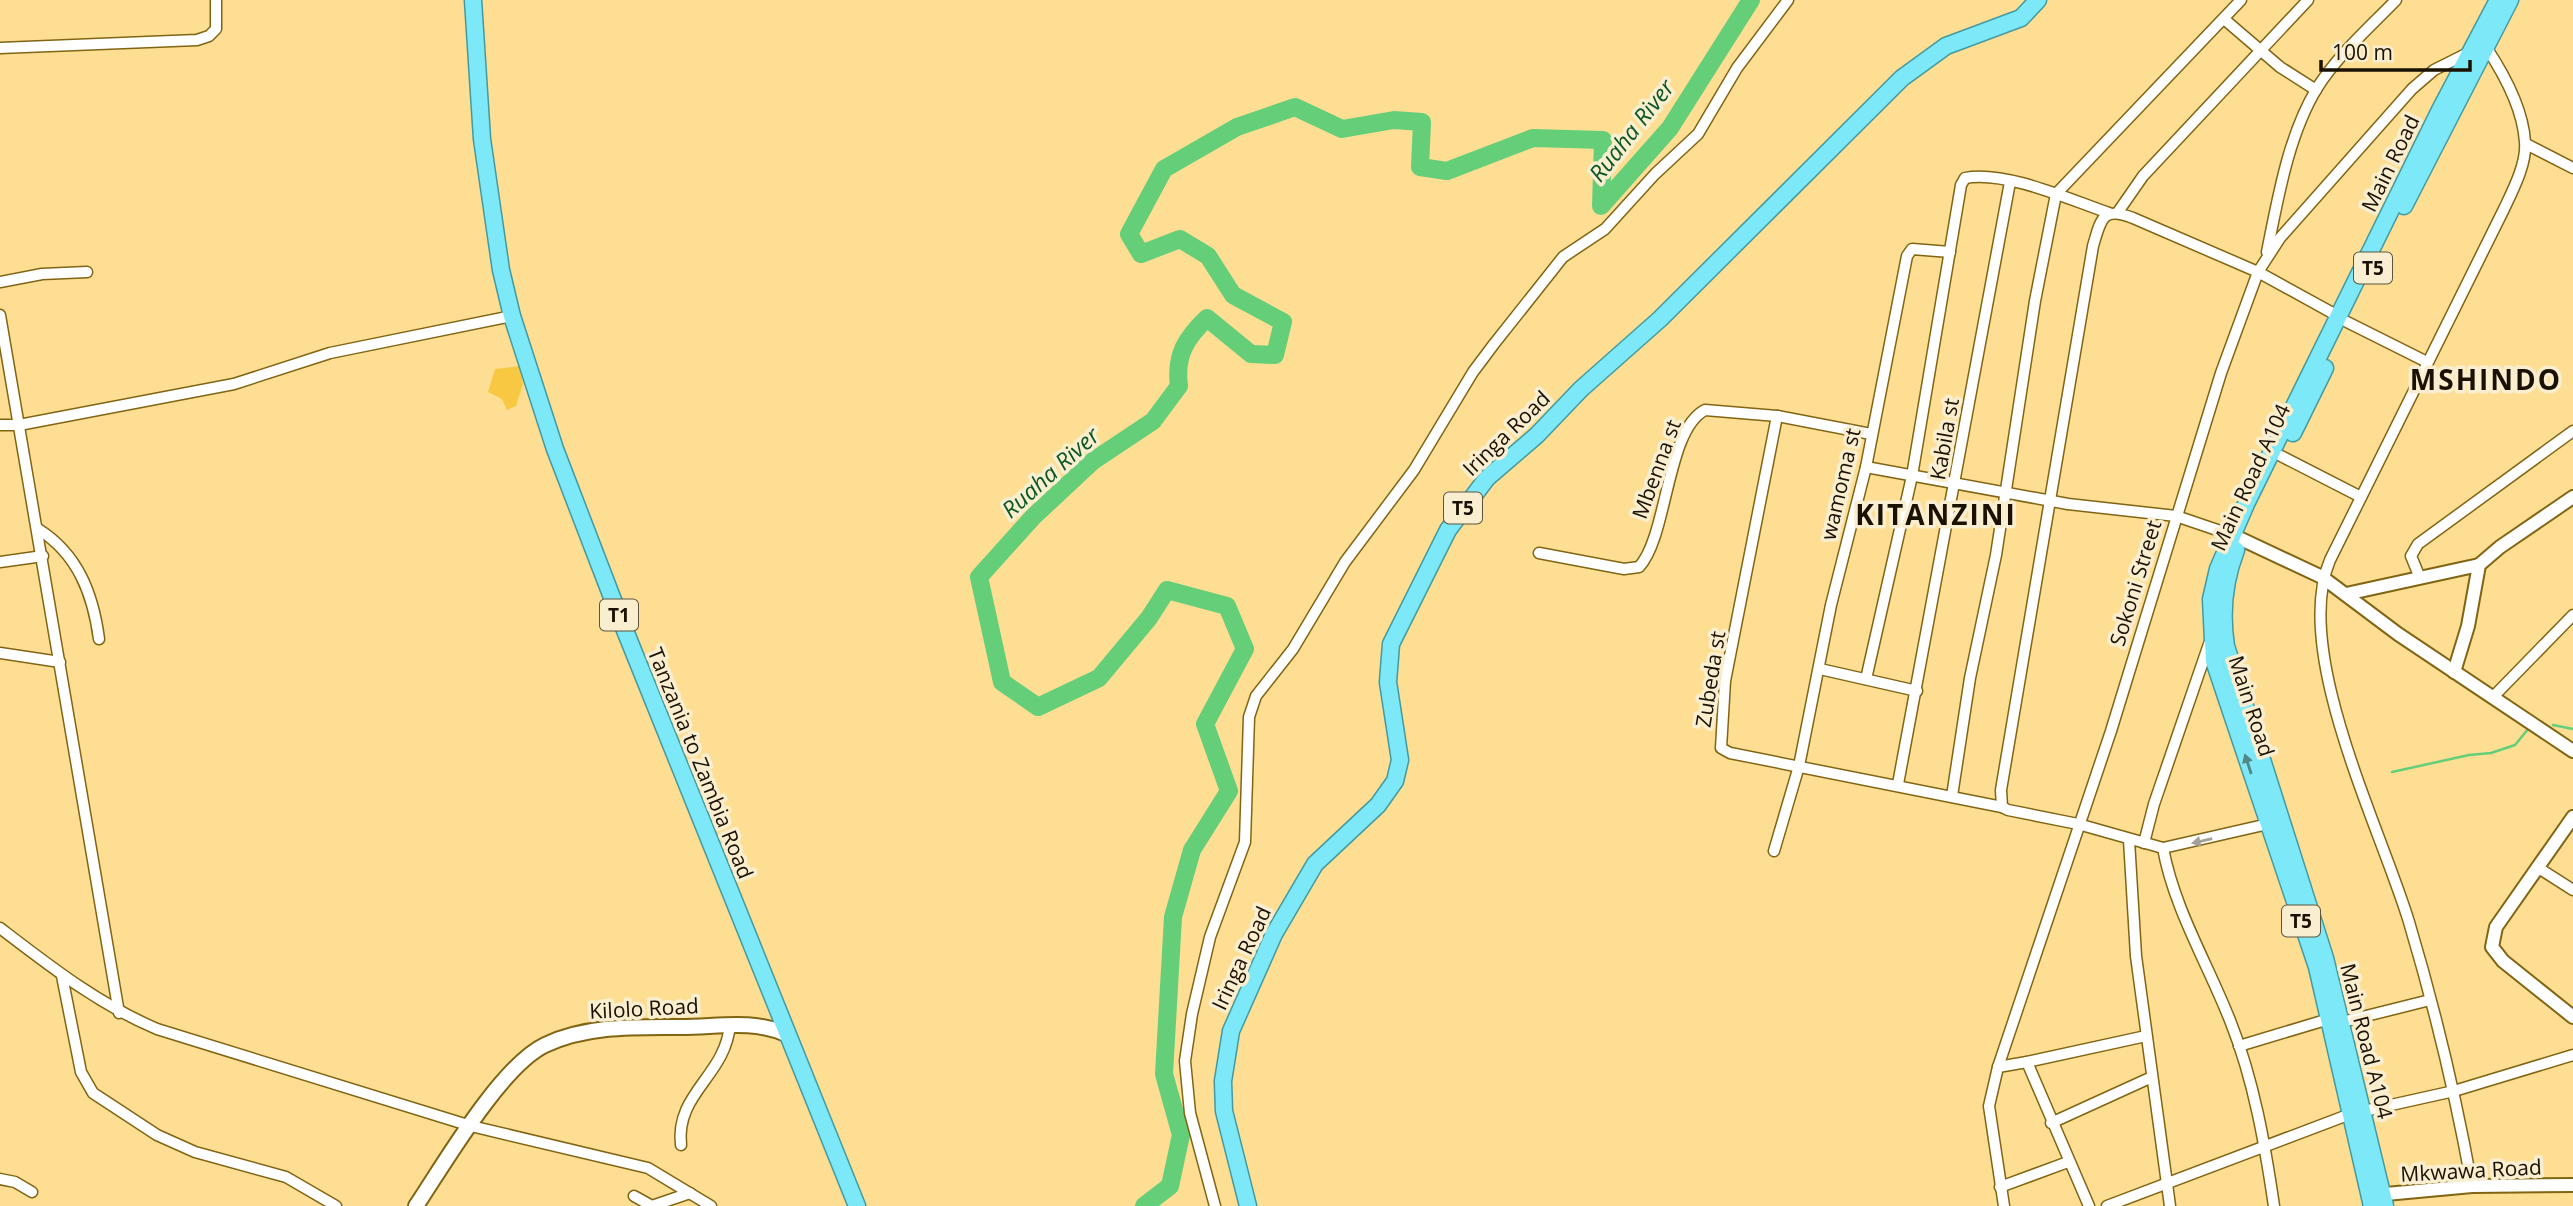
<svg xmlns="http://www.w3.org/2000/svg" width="2573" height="1206" font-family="'Open Sans',sans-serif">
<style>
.green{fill:#f8c843}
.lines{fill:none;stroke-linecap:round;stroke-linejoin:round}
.stream{stroke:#65ce79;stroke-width:2.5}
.river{stroke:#65ce79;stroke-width:18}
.minor-casing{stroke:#816513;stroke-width:13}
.tertiary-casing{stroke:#816513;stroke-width:16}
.secondary-casing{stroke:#816513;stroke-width:18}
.trunk-casing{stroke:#449aa1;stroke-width:19}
.minor{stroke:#fff;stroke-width:10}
.tertiary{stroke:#fff;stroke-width:12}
.secondary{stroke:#fff;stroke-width:14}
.trunk{stroke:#7ce8f8;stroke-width:16}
.oneway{fill:#508788}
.oneway2{fill:#a3a099}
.labels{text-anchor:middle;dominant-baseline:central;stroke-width:7;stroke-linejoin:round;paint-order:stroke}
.shield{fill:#faeed1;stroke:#5d533f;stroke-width:2}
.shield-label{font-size:19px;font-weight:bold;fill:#1a1100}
.street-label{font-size:21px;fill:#1a1100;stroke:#faeed1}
.water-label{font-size:23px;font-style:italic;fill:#0a5823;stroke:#faeed1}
.district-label{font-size:28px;font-weight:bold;letter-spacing:2px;fill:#1a1100;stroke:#faeed1}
</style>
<rect width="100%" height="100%" fill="#fdde93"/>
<polygon class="green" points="521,366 523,384 516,406 507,410 502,399 488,392 495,369"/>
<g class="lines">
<g class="stream">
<polyline points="2553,725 2573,729"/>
<polyline points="2392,772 2469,755 2491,753 2515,745 2529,728"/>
</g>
<path class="river" d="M 1144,1206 L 1170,1186 L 1181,1135 L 1164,1074 L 1173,917 L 1192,850 L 1229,791 L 1205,724 L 1245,649 L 1227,606 L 1167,590 L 1149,618 L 1099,678 L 1038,707 L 1002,682 L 979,577 L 1033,517 L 1093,461 L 1153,421 L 1179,386 C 1175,355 1186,338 1207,318 L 1251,354 L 1275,355 L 1283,322 L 1233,295 L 1208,256 L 1180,239 L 1141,254 L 1129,234 L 1164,169 L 1237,127 L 1295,107 L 1342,129 L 1394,120 L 1422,122 L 1420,167 L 1447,171 L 1533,138 L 1603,140 L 1601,206 L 1670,128 L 1751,0"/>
<g class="minor-casing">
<g id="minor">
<polyline points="2224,19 2280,67 2316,90"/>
<polyline points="0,48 197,40 209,36 216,29 216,0"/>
<polyline points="2526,144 2573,168"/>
<polyline points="2118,212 2143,176 2308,0"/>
<path d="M 2267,252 C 2278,198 2288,136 2317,88 C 2338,55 2369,28 2396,0"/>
<polyline points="0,282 42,274 87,272"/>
<polyline points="0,315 119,1013"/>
<polyline points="2347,322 2427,362"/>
<polyline points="1777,416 1725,681 1721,748 1730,753 2002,807"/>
<polyline points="0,425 19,425 234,384 330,353 512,316"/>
<polyline points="2281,456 2361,497"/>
<polyline points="1866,467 2068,504 2176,516 2232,535"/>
<path d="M 38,529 C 78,554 93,594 99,639"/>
<path d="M 1539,553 L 1624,569 L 1639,567 C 1668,536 1666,430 1705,410 L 1777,416 L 1871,434"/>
<polyline points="0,562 43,556"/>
<polyline points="2420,578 2411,556 2418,544 2573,431"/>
<polyline points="0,653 60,662"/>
<polyline points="1820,669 1917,691"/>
<path d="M 1866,679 L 1912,476 L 1961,185 L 1965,178 C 2005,170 2071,200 2109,213"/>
<polyline points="2493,697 2573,615"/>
<polyline points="1898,784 2010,182"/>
<polyline points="1952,796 1970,678 1996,555 2035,301 2056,194 2241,0"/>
<path d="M 2268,824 L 2163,848 L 2078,824 L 2008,810 L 2002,807 L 2001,790 L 2093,246 C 2101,219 2102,206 2133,218 L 2258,272 L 2338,316"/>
<polyline points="2129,840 2136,956 2170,1206"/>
<polyline points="2144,843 2154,804 2209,644"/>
<path d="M 2163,848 C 2174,909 2209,966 2231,1023 C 2254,1081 2265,1145 2274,1206"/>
<polyline points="1774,851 1799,766 1831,605 1866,467 1907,256 1912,249 1950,252"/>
<polyline points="2537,867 2573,890"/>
<path d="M 0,928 C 51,967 98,1004 157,1029 L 471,1126 L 648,1168 L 711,1206"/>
<polyline points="62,976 81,1072 93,1093 157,1135 195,1152 286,1177 336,1206"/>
<polyline points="2342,1022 2430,1000"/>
<polyline points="2239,1046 2329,1019"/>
<polyline points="2027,1062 2146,1036"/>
<polyline points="1998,1067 2027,1062 2089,1206"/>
<polyline points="2364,1111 2454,1091 2573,1055"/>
<polyline points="2051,1123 2152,1077"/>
<path d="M 681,1145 C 675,1093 726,1076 730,1024"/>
<polyline points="0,1179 15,1182 32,1192"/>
<path d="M 2472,1186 C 2456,1097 2435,1009 2409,922 C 2381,829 2291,651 2330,560 L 2504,209 C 2513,190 2527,163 2525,142 C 2523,108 2504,74 2486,47"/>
<polyline points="2000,1187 2068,1162"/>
<polyline points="634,1196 652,1206 690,1193"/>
<polyline points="1215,1206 1190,1113 1185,1061 1192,1014 1210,937 1245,842 1249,717 1256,696 1293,649 1345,562 1414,470 1473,372 1494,344 1563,257 1605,229 1655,174 1698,134 1737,68 1788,0"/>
<polyline points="2004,1206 1989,1106 1998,1067 2111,731 2221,373 2258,272 2280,238 2412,89 2434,70 2470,52"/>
<polyline points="2107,1206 2353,1113"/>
</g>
</g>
<g class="tertiary-casing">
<g id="tertiary">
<polyline points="2241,539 2322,577 2398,634 2573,751"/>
<polyline points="2346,594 2479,565"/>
<polyline points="2454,672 2468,626 2479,565 2500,547 2573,497"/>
<polyline points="2573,817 2496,927 2492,947 2503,961 2573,1017"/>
<polyline points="2375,1195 2472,1186 2573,1185"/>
</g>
</g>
<g class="secondary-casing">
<path id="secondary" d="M 416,1206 C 444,1164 501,1066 545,1045 C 587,1025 636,1027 681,1027 C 718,1027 751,1019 786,1034"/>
</g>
<g class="trunk-casing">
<g id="trunk">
<polyline points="473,0 482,139 501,270 512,316 555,449 618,613 857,1206"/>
<polyline points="2404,206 2510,0"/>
<polyline points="2293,433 2325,368"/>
<path d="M 2236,550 C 2224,581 2221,614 2226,646 L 2325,958 L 2385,1206"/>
<polyline points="1248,1206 1224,1111 1223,1081 1231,1031 1274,934 1315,864 1378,805 1395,781 1400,760 1388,682 1391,644 1448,530 1487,478 1537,435 1581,389 1660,319 1902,78 1946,46 2021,18 2038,0"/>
<polyline points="2372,1206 2317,967 2214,661 2211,599 2218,569 2246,504 2440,110 2498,0"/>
</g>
</g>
<use href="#minor" class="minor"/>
<use href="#tertiary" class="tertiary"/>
<use href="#secondary" class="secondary"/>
<use href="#trunk" class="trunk"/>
</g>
<defs><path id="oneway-solid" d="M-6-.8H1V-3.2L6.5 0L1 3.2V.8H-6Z" transform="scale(1.75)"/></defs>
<use class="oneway" href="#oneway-solid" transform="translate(2248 764) rotate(-108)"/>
<use class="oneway2" href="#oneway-solid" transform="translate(2202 841) rotate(167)"/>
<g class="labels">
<g class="shield">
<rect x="2354" y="252.5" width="38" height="31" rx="5"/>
<rect x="1444" y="492.5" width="38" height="31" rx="5"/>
<rect x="600" y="599.5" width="38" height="31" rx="5"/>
<rect x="2282" y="905.5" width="38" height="31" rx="5"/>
</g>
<g class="shield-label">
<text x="2373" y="268">T5</text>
<text x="1463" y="508">T5</text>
<text x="619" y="615">T1</text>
<text x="2301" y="921">T5</text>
</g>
<g class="street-label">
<text transform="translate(2390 163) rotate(-64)">Main Road</text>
<text transform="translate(1506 433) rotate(-44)">Iringa Road</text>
<text transform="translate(1944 439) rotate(-80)">Kabila st</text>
<text transform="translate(1656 469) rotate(-70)">Mbenna st</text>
<text transform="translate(2250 477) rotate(-65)">Main Road A104</text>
<text transform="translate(1840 484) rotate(-77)">wamoma st</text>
<text transform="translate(2135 583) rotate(-73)">Sokoni Street</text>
<text transform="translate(1710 679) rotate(-81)">Zubeda st</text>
<text transform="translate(2252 706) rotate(72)">Main Road</text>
<text transform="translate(701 763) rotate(68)">Tanzania to Zambia Road</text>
<text transform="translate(1241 958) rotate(-65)">Iringa Road</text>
<text transform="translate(644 1008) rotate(-3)">Kilolo Road</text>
<text transform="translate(2367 1041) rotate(76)">Main Road A104</text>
<text transform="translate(2471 1170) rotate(-3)">Mkwawa Road</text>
</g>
<g class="water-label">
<text transform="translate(1631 130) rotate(-52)">Ruaha River</text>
<text transform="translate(1050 472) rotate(-42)">Ruaha River</text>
</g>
<g class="district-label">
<text x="2486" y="379">MSHINDO</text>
<text x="1936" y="514">KITANZINI</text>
</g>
</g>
<path d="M2321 60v10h149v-10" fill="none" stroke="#1a1100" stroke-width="3.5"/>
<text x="2332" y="60" font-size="21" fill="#1a1100" stroke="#faeed1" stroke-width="5" paint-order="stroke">100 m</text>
</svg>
